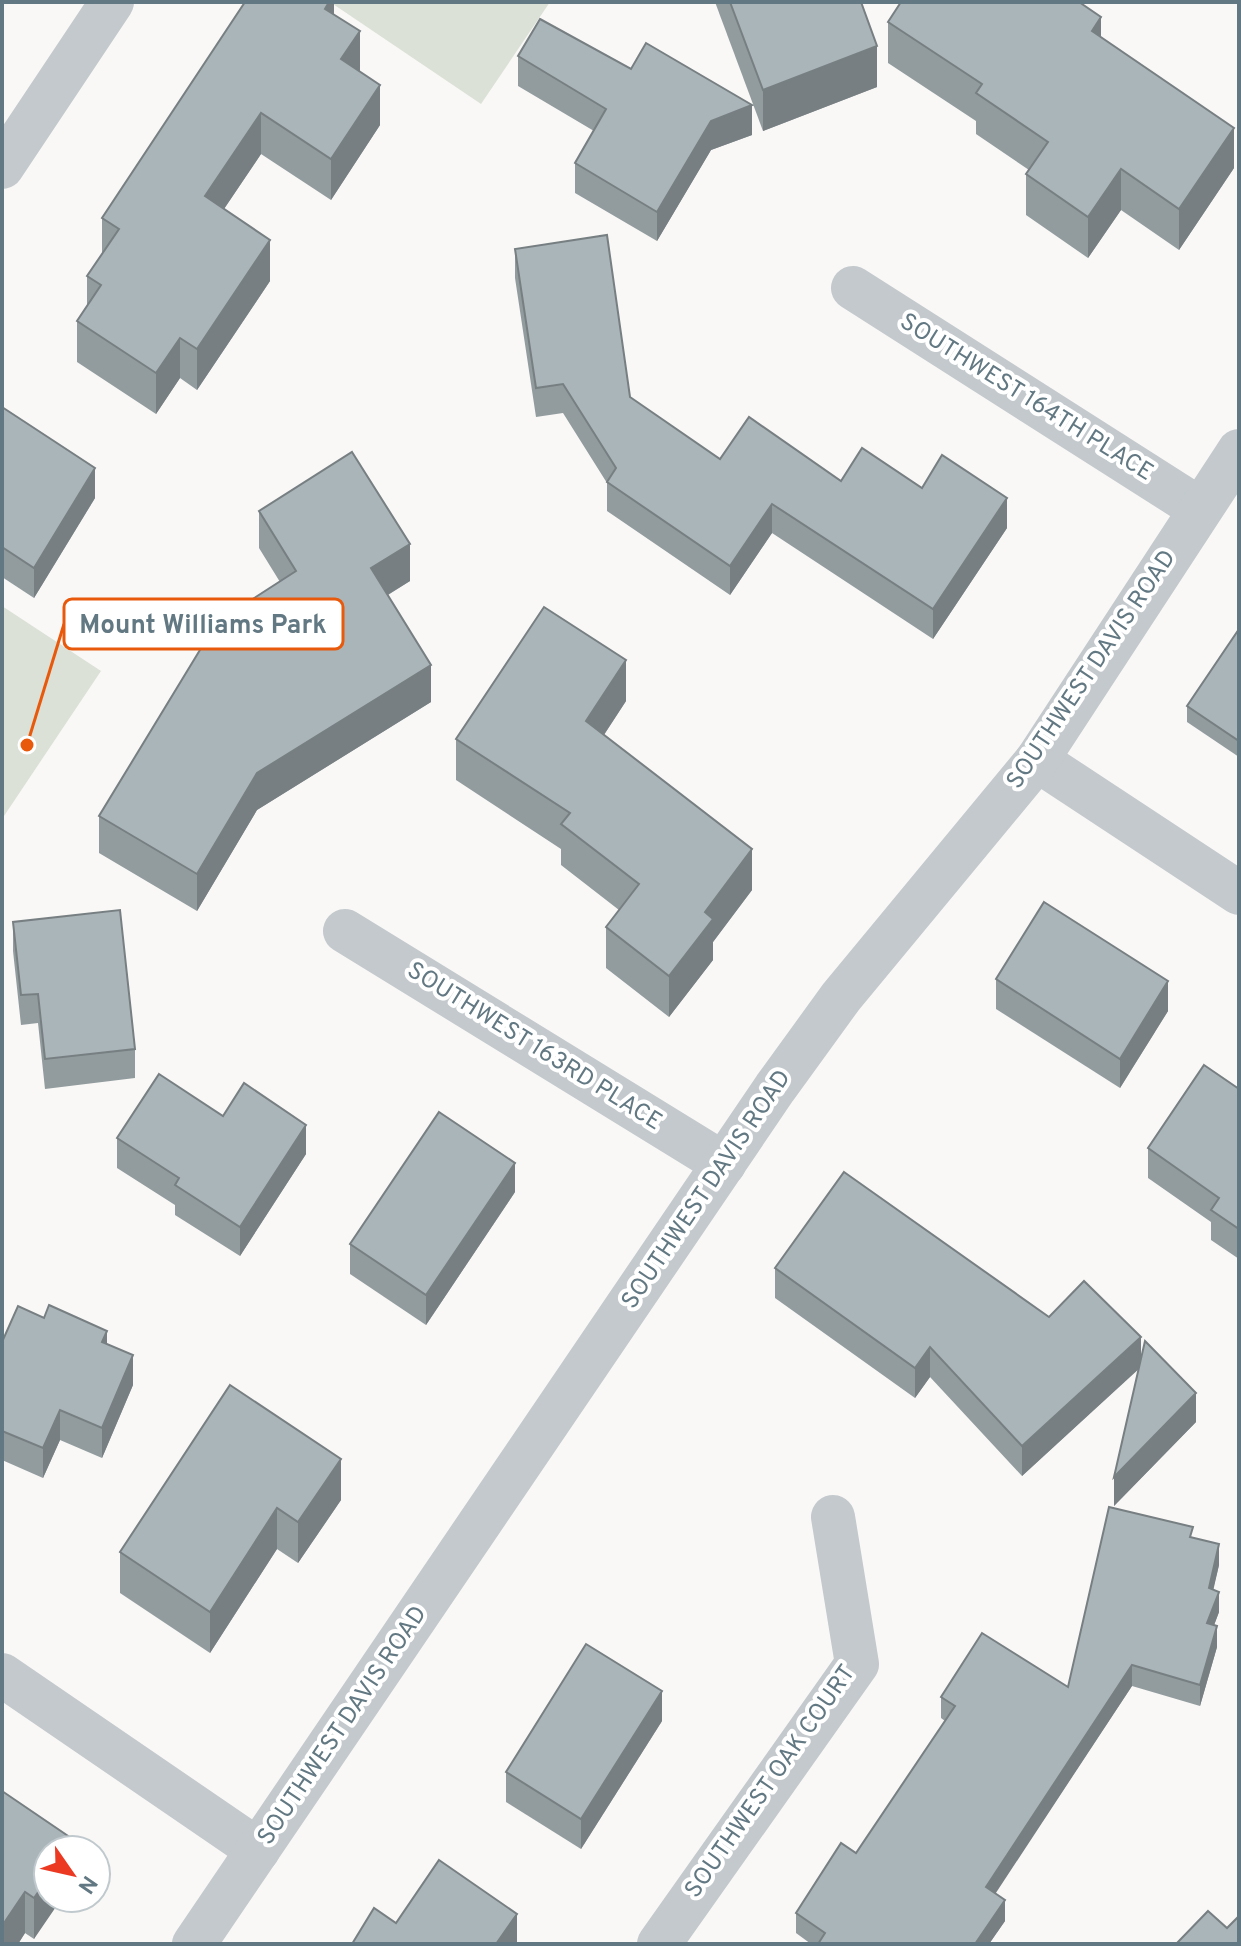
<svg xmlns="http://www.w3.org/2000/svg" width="1241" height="1946" font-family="Overpass,sans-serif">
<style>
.green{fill:#dbe1d7}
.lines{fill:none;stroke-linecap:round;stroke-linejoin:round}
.minor{stroke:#c3c9cc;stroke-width:44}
.wall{fill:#929c9f}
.shaded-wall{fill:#777f82}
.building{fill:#aab5b9;stroke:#777f82;stroke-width:2}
.labels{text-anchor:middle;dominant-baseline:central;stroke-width:8;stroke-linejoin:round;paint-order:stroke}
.street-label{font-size:24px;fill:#627882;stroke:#fff}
.leader{fill:none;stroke:#e8590c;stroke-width:3}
.callout-dot{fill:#e8590c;stroke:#fff;stroke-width:3}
.callout{fill:#fff;stroke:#e8590c;stroke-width:3}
.callout-label{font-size:26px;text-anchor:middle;font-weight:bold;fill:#627882}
</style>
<rect width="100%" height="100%" fill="#f9f8f6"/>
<g class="green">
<polygon points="330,2 550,2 481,104"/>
<polygon points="2,606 101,671 2,819"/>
</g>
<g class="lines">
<g class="minor">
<polyline points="2,167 112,2"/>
<polyline points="853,288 1200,509"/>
<polyline points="1037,760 1239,893"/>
<polyline points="345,931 724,1164"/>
<polyline points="2,1675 258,1850"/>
<polyline points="194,1944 775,1088 841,997 1037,760 1239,451"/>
<polyline points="659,1944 857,1664 833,1517"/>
</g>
</g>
<g class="wall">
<polygon points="334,2 334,15 360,71 380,125 331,200 261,154 224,209 270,281 197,390 180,378 156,414 77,362 77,321 87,306 87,276 102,254 102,218"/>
<polygon points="715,2 861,2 877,87 763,131"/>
<polygon points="888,22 1101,37 1234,168 1179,250 1121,210 1088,258 1026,215 1026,174 1029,170 976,134 976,121 888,63"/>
<polygon points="518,56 752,135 711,150 657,241 575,193 575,163 594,131 518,86"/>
<polygon points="515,249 630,397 720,459 841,481 922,488 1007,528 933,639 772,533 730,595 607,511 607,483 563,413 536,417 515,278"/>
<polygon points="2,407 95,498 34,598 2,577"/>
<polygon points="259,511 410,581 388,595 431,702 257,810 197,911 99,853 99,816 280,582 259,548"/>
<polygon points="1239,629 1239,757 1187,722 1187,706"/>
<polygon points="626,701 604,735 752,890 713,942 713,960 669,1017 606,968 606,927 619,910 561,865 561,849 456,780 456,739"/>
<polygon points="13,922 135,1049 135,1078 45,1089 38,1023 21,1025 13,951"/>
<polygon points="996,979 1168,1011 1120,1088 996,1009"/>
<polygon points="1239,1089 1239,1259 1211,1240 1211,1222 1148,1178 1148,1148"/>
<polygon points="223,1116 306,1154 240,1256 175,1215 175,1205 117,1168 117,1138"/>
<polygon points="515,1192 426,1325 350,1274 350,1244"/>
<polygon points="775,1268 1049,1317 1141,1359 1196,1422 1114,1506 1138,1369 1022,1476 930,1377 915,1398 775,1298"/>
<polygon points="2,1342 107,1344 133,1385 102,1458 60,1440 43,1478 2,1460"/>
<polygon points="230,1385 341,1500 298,1563 277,1549 210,1653 120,1593 120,1552"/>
<polygon points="1193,1538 1219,1565 1213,1589 1219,1612 1214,1625 1217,1647 1200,1706 1132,1686 995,1893 1005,1921 989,1944 811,1944 796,1933 796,1913 856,1853 945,1721 941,1718 941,1697 1068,1687"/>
<polygon points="662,1721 581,1849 506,1802 506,1772"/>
<polygon points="2,1791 74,1850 34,1939 25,1933 18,1944 2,1944"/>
</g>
<g class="shaded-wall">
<polygon points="329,2 334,2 334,35 325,9"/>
<polygon points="1101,17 1101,58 1092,31"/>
<polygon points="360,31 360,72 341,59"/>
<polygon points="877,46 877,87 763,131 763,90"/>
<polygon points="380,85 380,125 331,200 331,159"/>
<polygon points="752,105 752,135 711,150 657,241 657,212 711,121"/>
<polygon points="261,113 261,154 205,237 205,196"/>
<polygon points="1234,128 1234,168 1179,250 1179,209"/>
<polygon points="1121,169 1121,210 1088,258 1088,217"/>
<polygon points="270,240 270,281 197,390 197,349"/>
<polygon points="180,338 180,378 156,414 156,373"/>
<polygon points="95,468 95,498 34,598 34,568"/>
<polygon points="1007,498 1007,528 933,639 933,609"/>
<polygon points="772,504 772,533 730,595 730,566"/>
<polygon points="410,544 410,581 371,605 371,568"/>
<polygon points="626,660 626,701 586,762 586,721"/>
<polygon points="431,665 431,702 257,810 197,911 197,874 257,773"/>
<polygon points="752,849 752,890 713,942 713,960 669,1017 669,976 705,912"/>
<polygon points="1168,981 1168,1011 1120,1088 1120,1059"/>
<polygon points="306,1125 306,1154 240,1256 240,1227"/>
<polygon points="515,1163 515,1192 426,1325 426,1295"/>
<polygon points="107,1331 107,1360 102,1342"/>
<polygon points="1141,1337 1141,1367 1022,1476 1022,1446"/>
<polygon points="930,1347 930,1377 915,1398 915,1368"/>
<polygon points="133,1355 133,1385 102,1458 102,1428"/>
<polygon points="1196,1393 1196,1422 1114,1506 1114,1477"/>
<polygon points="60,1410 60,1440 43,1478 43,1448"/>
<polygon points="341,1459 341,1500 298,1563 298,1522"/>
<polygon points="277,1508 277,1549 210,1653 210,1612"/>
<polygon points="1219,1544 1219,1565 1209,1609 1209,1588"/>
<polygon points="1219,1592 1219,1612 1207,1644 1207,1623"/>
<polygon points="1217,1626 1217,1647 1200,1706 1200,1685"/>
<polygon points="1132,1665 1132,1686 986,1908 986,1887"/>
<polygon points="662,1691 662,1721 581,1849 581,1819"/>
<polygon points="74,1840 74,1850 67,1850"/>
<polygon points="48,1878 48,1898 62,1898 34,1939 34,1898"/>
<polygon points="25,1892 25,1933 18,1944 2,1944 2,1926"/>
<polygon points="1005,1900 1005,1921 989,1944 975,1944"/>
<polygon points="517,1914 517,1944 496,1944"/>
</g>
<g class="building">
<polygon points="245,2 329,2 325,9 360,31 341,59 380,85 331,159 261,113 205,196 270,240 197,349 180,338 156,373 77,321 101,285 87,276 119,229 102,218"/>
<polygon points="730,2 861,2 877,46 763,90"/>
<polygon points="901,2 1079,2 1101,17 1092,31 1234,128 1179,209 1121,169 1088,217 1026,174 1048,142 976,93 982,84 888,22"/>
<polygon points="540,19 631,69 646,43 752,105 711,121 657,212 575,163 606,109 518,56"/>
<polygon points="607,235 630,397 720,459 749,417 841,481 862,448 922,488 942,455 1007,498 933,609 772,504 730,566 607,482 616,468 563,384 536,388 515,249"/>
<polygon points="2,407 95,468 34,568 2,547"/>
<polygon points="352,452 410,544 371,568 431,665 257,773 197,874 99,816 217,622 296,571 259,511"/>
<polygon points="544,607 626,660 586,721 752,849 705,912 713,919 669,976 606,927 639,884 561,824 570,813 456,739"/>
<polygon points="1239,629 1239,741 1187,706"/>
<polygon points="1044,902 1168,981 1120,1059 996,979"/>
<polygon points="120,910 135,1049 45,1059 38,994 21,995 13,922"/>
<polygon points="1204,1065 1239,1089 1239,1229 1211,1210 1219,1198 1148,1148"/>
<polygon points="159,1074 223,1116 244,1083 306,1125 240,1227 175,1185 179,1178 117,1138"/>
<polygon points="439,1112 515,1163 426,1295 350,1244"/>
<polygon points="844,1172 1049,1317 1084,1281 1141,1337 1022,1446 930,1347 915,1368 775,1268"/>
<polygon points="49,1305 107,1331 102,1342 133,1355 102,1428 60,1410 43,1448 2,1431 2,1342 18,1306 44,1318"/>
<polygon points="1145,1341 1196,1393 1114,1477"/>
<polygon points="230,1385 341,1459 298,1522 277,1508 210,1612 120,1552"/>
<polygon points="1109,1507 1193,1527 1190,1537 1219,1544 1209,1588 1219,1592 1207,1623 1217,1626 1200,1685 1132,1665 986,1887 1005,1900 975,1944 818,1944 825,1933 796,1913 841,1843 856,1853 955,1706 941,1697 982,1633 1068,1687"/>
<polygon points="586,1644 662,1691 581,1819 506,1772"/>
<polygon points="2,1791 74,1840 67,1850 48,1850 48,1878 34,1898 25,1892 2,1926"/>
<polygon points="439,1860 517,1914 496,1944 352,1944 374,1908 396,1923"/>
<polygon points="1208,1911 1227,1928 1239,1916 1239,1944 1176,1944"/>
</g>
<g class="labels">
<g class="street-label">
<text transform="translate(1026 398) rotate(32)">SOUTHWEST 164TH PLACE</text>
<text transform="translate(1092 670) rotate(-56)">SOUTHWEST DAVIS ROAD</text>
<text transform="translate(534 1047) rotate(32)">SOUTHWEST 163RD PLACE</text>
<text transform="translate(707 1190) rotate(-56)">SOUTHWEST DAVIS ROAD</text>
<text transform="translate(343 1726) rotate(-56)">SOUTHWEST DAVIS ROAD</text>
<text transform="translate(771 1782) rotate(-55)">SOUTHWEST OAK COURT</text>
</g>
</g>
<path class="leader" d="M27 745L64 624"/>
<circle class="callout-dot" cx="27" cy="745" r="8"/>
<rect class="callout" x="64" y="599" width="279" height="50" rx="8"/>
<g class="callout-label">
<text x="203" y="633">Mount Williams Park</text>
</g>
<rect width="1241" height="1946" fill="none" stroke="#627882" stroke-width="8"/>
<g transform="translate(72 1874) rotate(124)"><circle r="38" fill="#ffffff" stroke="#c0c9cd" stroke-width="2"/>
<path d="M0-6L14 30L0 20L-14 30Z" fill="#ec3922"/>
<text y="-12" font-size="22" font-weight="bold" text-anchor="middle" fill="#627882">N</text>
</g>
</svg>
